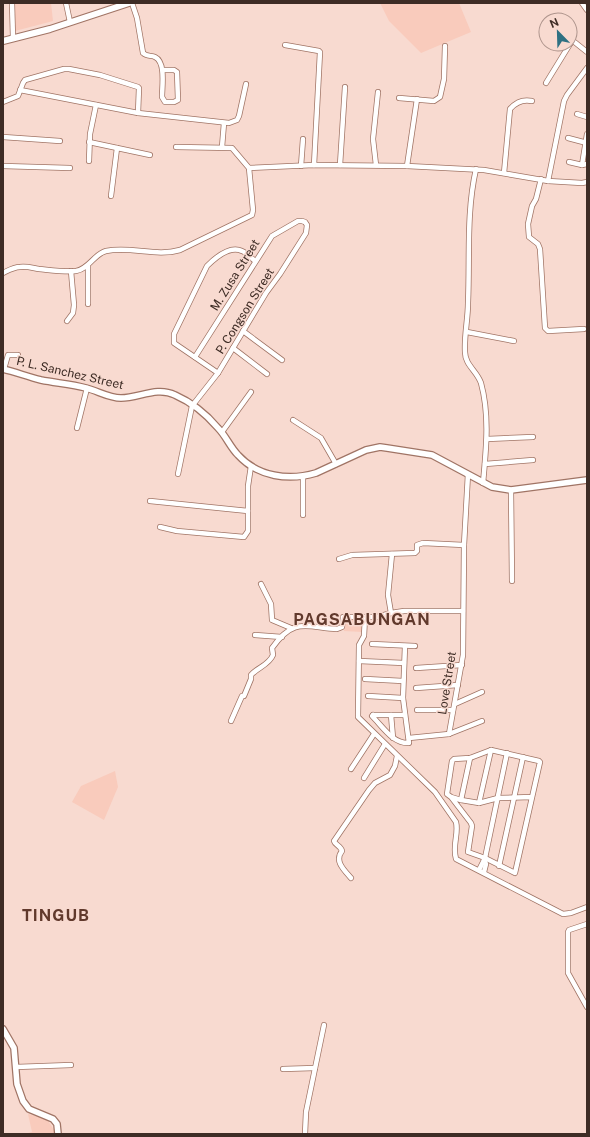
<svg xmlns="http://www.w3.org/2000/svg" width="590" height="1137" font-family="'Public Sans',sans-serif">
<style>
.built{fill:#f9cbbc}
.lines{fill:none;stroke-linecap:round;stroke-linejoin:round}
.minor-casing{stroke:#a07465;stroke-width:6}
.tertiary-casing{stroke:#a07465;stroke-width:8}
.secondary-casing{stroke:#a07465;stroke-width:8}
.minor{stroke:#fff;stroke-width:4.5}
.tertiary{stroke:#fff;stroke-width:5.5}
.secondary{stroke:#fff;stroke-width:6}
.labels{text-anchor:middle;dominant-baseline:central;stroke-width:3;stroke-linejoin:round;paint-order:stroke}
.street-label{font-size:12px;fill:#3e2c25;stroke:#f8dad0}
.district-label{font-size:16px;font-weight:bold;letter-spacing:1px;fill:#61392c;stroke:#f8dad0}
</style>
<rect width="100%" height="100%" fill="#f8dad0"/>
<g class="built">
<polygon points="13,3 51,3 53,21 15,31"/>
<polygon points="380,3 459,3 471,32 421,53 389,21"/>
<polygon points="345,619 364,621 363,632 344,631"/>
<polygon points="115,771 118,787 104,820 72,802 81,786"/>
<polygon points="28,1114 47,1119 54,1130 54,1134 24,1134 32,1132"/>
</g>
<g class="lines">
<g class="minor-casing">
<g id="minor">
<polyline points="12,3 13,38"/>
<polyline points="66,3 70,22"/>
<path d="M 132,3 L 137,18 L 143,53 C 147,57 151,55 155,57 C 166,62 162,87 162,97 L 165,102 L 174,102 L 178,100 L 177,72 L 174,70 L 163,70"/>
<polyline points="582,3 587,10"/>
<polyline points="570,44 572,40 587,52"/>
<polyline points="285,45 319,51 320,52 314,165"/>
<polyline points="546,83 570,44"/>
<polyline points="20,90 138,113 229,123 237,120 239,116 246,84"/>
<polyline points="399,98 434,101 440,97 444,79 445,46"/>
<polyline points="3,102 18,96 23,83 25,80 64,69 69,69 100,75 138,87 139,88 138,113"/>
<polyline points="577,114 587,117"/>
<polyline points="3,137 60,141"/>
<polyline points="568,138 587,143"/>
<polyline points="89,142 150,155"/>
<polyline points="222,147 224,123"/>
<polyline points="89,161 90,134 96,105"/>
<polyline points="569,162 582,165 587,164"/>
<polyline points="340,165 345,87"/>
<polyline points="376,165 373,139 378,92"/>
<polyline points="582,165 587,134"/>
<polyline points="3,166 70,168"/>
<polyline points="301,166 303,139"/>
<polyline points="407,166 417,99"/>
<polyline points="249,168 314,165 407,166 484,170 548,181 582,183 587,182"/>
<path d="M 476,169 C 466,213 470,258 468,303 C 468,319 464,336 465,352 C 465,365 477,371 481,383 C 490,416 486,450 483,483"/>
<path d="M 504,173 L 510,109 C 516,102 523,99 532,101"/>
<polyline points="541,179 536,199 532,206 528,224 529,237 538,244 540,249 545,328 548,331 584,329"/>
<polyline points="548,181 564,101 567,95 587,68"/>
<polyline points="111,196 117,148"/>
<polyline points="88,266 88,304"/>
<path d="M 3,273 C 9,270 14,267 20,267 C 26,266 33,268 39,269 C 50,270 64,272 76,271 C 89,269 94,254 106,251 C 131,246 156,257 180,250 L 252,215 L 253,210 L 249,168 L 232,148 L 176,147"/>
<polyline points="67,321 73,313 74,305 71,271"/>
<polyline points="243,331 282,360"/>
<polyline points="467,332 514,341"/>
<polyline points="233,348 267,374"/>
<polyline points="4,369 8,355 18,355"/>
<path d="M 218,373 L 174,343 L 174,334 L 207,266 C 215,258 230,245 242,251 C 247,253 251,258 255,261"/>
<polyline points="293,420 321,438 336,464"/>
<polyline points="77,428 87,388"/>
<polyline points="222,432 251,392"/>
<polyline points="487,439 533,437"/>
<polyline points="485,464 533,460"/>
<polyline points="178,474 192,406 218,373 266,293 280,274 306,233 307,225 305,222 302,221 298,221 272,236 195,357"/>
<polyline points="303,476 303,515"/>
<polyline points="511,490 512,581"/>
<polyline points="150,501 248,511"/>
<polyline points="160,527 177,531 244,537 248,531 248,486 251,466"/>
<polyline points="339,559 352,555 415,553 417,551 417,545 423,543 464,545"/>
<polyline points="261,584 271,604 272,620 291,628"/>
<polyline points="391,613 388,595 392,554"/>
<path d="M 365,617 L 364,636 L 359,645 L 358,717 L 435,792 L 456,822 C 459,834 452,845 456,859 L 563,914 L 571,913 L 587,907"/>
<polyline points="255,635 282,637"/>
<polyline points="372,644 415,646"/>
<polyline points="359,661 404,663"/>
<polyline points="416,668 462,665"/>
<polyline points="365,679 403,681"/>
<polyline points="416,688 458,685"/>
<polyline points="368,696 403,698"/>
<polyline points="455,704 482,692"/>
<polyline points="417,710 453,710"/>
<path d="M 373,715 L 372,716 C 383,727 393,744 409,743 L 403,698 L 405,646"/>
<polyline points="373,715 405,715"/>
<polyline points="391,715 393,738"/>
<path d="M 231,721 L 242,696 L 244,696 L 251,679 L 251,675 C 258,667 269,665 273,655 L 272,648 C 294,617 305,627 337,629 L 342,627 L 343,617 L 377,617 L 391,613 L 404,611 L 463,611"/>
<polyline points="449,734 463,655 464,545 468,474"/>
<polyline points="409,738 449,734 482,721"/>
<polyline points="351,769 374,734"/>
<polyline points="364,778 385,744"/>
<polyline points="451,797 471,823 472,826 468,852 485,858 515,873 540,762 539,761 491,750 470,758 454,759 452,761 447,794 451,797 461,800 479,803 498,798 532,797"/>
<polyline points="461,800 470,758"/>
<polyline points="479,803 491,750"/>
<polyline points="499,866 523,757"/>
<polyline points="479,870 485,858 507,753"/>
<polyline points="484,872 486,864 484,860"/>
<path d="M 351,878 C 344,870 334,861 342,851 C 341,846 335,845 334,841 L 369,790 L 375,783 L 390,775 L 395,766 L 397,756"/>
<polyline points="587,924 569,930 568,932 568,973 587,1007"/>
<polyline points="16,1067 71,1065"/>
<polyline points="283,1069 315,1068"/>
<polyline points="305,1134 306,1112 324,1025"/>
</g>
</g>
<g class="tertiary-casing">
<g id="tertiary">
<path d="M 3,369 C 16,372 28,377 41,380 C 56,383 71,384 86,388 C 98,391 109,398 121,398 C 139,398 157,386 175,395 C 191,402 207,415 218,428 C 226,436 230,447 238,455 C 258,477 289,481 316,473 L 366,450 L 380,447 L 387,448 L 432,455 L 492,487 L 511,490 L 587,480"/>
<polyline points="3,1029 14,1048 17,1084 23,1101 29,1109 53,1119 57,1124 58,1134"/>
</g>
</g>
<g class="secondary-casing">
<polyline id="secondary" points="3,41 50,29 129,3"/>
</g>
<use href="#minor" class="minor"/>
<use href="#tertiary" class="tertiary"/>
<use href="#secondary" class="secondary"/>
</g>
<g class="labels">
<g class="street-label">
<text transform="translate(235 275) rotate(-58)">M. Zusa Street</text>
<text transform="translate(245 311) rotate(-58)">P. Congson Street</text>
<text transform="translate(70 373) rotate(13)">P. L. Sanchez Street</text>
<text transform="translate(447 683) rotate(-81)">Love Street</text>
</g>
<g class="district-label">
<text x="362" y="619">PAGSABUNGAN</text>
<text x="56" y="915">TINGUB</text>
</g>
</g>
<rect width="590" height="1137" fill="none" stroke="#3e2c25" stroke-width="8"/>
<g transform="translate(558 32) rotate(337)"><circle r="19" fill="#f8dad0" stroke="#ae948c"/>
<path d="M0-3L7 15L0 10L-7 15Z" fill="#2e7082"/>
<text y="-6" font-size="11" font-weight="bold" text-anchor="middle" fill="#3e2c25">N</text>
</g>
</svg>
